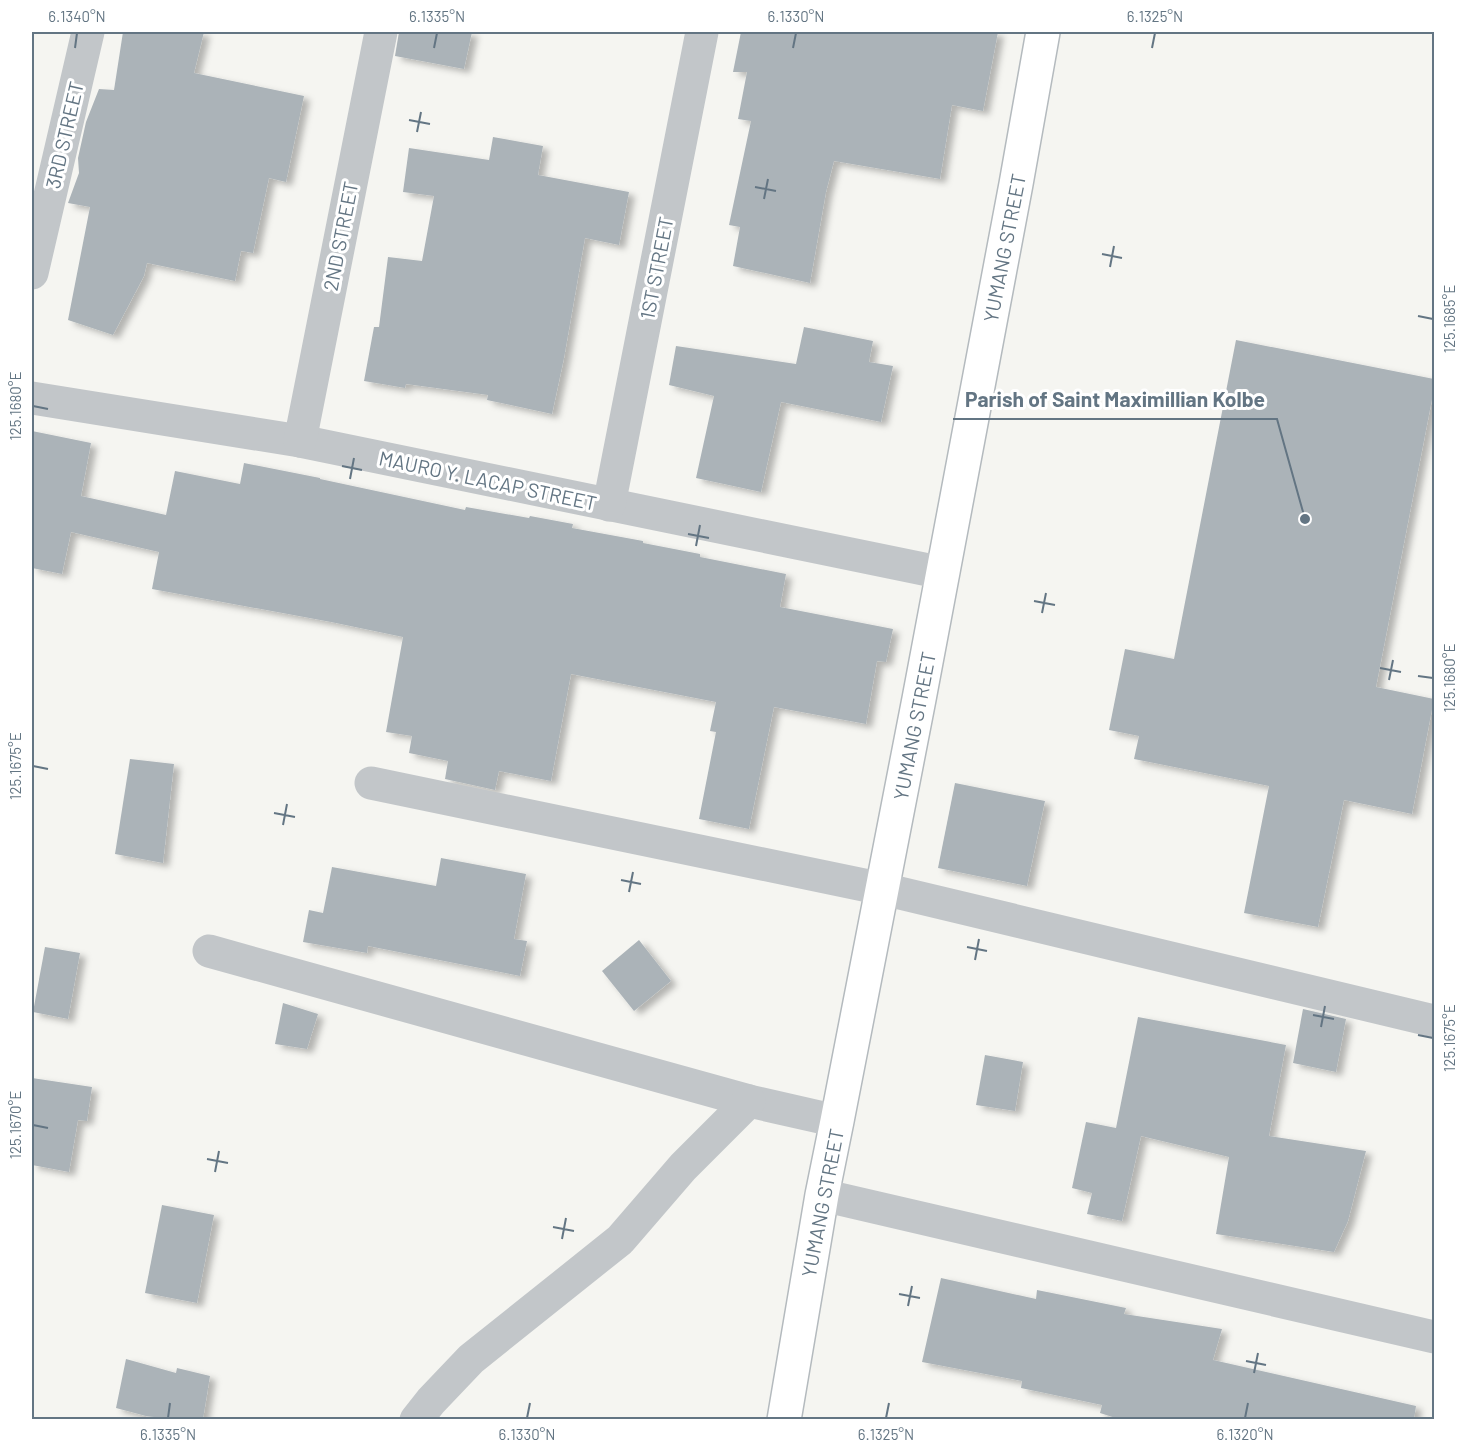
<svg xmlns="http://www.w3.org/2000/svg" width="1466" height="1451" font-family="Barlow,sans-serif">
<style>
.building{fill:#abb3b8;filter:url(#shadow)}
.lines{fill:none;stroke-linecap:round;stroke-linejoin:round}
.secondary-casing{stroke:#b4babe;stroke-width:36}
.street{stroke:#c2c6c9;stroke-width:33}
.secondary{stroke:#fff;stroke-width:33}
.ticks{fill:none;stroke:#637583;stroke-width:2}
.labels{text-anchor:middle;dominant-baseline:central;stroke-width:6;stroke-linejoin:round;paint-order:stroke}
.street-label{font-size:20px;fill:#637583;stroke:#fff}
.leader{fill:none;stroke:#637583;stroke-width:2}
.callout-dot{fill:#637583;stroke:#fff;stroke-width:2}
.callout-label{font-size:21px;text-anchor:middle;font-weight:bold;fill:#637583;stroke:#fff;stroke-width:6;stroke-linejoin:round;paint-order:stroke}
.neatline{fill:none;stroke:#637583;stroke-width:2}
.ticks-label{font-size:15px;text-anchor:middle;fill:#637583}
</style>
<defs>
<filter id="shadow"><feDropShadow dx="6" dy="4" stdDeviation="3" flood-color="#0004"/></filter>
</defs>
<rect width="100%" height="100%" fill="#f5f5f1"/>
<g class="building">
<polygon points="123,32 204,32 194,73 304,96 286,182 269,178 253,253 241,251 235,281 147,263 144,276 113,335 68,320 90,207 68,203 79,173 78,158 86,122 99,89 114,90"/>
<polygon points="399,32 472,32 464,69 395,56"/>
<polygon points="741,32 998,32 983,111 952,105 940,179 834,161 826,192 810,283 733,266 740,227 729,225 751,121 738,119 747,72 733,72"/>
<polygon points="493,137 543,146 538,175 629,192 619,245 585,238 564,358 552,414 487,400 488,395 406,384 405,388 364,381 374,327 379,327 388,257 422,261 434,196 403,192 409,148 489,160"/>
<polygon points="804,327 873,341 869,362 893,366 881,422 781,402 761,492 696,478 714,396 669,385 676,346 796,364"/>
<polygon points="1236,340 1434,379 1434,389 1376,687 1434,699 1412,814 1344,800 1318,927 1244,913 1269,786 1134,759 1139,736 1109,730 1125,649 1174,659"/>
<polygon points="32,431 91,443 81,496 166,515 175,471 240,484 244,463 320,478 320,479 465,510 466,507 529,518 530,516 573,524 572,528 643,541 643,543 700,554 700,557 786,574 780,607 893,629 886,662 877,661 866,724 774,707 749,829 699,819 716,732 710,731 716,702 571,674 551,781 499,771 495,790 445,779 448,761 409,753 412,736 386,732 403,637 331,622 152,589 159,552 71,532 62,574 32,568"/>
<polygon points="130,759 174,764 163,863 115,854"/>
<polygon points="955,783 1045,801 1027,886 938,868"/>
<polygon points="441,858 526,874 514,939 527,941 520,976 368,946 367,953 303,942 309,910 323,913 332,867 436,886"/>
<polygon points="639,940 671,981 634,1011 602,971"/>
<polygon points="45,947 80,953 68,1019 33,1012"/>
<polygon points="283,1003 318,1014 307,1049 275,1044"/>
<polygon points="1303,1009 1346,1019 1336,1072 1293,1063"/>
<polygon points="1138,1017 1286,1045 1269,1136 1366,1151 1348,1221 1334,1252 1216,1234 1229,1157 1141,1136 1122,1221 1087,1214 1092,1193 1072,1188 1086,1122 1116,1128"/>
<polygon points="985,1055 1023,1062 1015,1111 976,1105"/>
<polygon points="32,1078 92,1087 87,1121 78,1120 69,1172 32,1165"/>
<polygon points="162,1205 214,1215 197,1303 145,1293"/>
<polygon points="941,1278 1036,1299 1037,1290 1126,1308 1124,1314 1222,1329 1213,1360 1416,1406 1414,1419 1119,1419 1100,1413 1102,1405 1021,1388 1022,1381 922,1362"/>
<polygon points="126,1359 176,1373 177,1368 210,1376 203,1419 170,1419 146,1416 116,1408"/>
</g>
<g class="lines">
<g class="secondary-casing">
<polyline id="secondary" points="784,1420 822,1195 837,1121 919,699 1016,184 1043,32"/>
</g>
<g class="street">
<polyline points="32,273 88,32"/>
<polyline points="32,398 300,441 943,573"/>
<polyline points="300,441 381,32"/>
<polyline points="609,505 702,32"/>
<polyline points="371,783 883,889 1434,1021"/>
<polyline points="209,951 749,1101 837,1121"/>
<polyline points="822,1195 1434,1337"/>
<polyline points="416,1420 431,1401 471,1359 620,1240 683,1167 749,1101"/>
</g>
<use href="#secondary" class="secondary"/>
</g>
<path class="ticks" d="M 75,48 L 77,33M 434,48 L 437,33M 793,48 L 796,33M 1152,48 L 1155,33M 409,120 L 430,124M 417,132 L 421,112M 755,187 L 776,191M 764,199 L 768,179M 1102,254 L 1122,258M 1110,267 L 1114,246M 1418,316 L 1433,319M 33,406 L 48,409M 342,466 L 362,470M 350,479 L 354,458M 688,534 L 709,538M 696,546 L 700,525M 1034,601 L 1055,605M 1042,613 L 1046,593M 1380,668 L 1401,672M 1418,676 L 1433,678M 1389,680 L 1393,660M 33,766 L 48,769M 274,813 L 295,817M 283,825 L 287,804M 621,880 L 641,884M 629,892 L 633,872M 967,947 L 987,951M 975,960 L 979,939M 1313,1015 L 1334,1019M 1321,1027 L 1325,1006M 1418,1035 L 1433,1038M 33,1125 L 48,1128M 207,1159 L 228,1163M 215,1172 L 219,1151M 553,1227 L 574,1231M 562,1239 L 566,1218M 899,1294 L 920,1298M 908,1306 L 912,1286M 1246,1361 L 1266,1365M 1254,1373 L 1258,1353M 168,1418 L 170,1403M 527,1418 L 530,1403M 886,1418 L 889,1403M 1245,1418 L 1248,1403"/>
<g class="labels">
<g class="street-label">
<text transform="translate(64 135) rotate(-77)">3RD STREET</text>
<text transform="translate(340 236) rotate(-79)">2ND STREET</text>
<text transform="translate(1004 248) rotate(-79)">YUMANG STREET</text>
<text transform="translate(656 268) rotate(-79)">1ST STREET</text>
<text transform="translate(488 480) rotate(12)">MAURO Y. LACAP STREET</text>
<text transform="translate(914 726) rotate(-79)">YUMANG STREET</text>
<text transform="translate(822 1203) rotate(-79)">YUMANG STREET</text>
</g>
</g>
<path class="leader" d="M1305 519L1277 419H953"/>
<circle class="callout-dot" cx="1305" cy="519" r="6"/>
<g class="callout-label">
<text x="1115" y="407">Parish of Saint Maximillian Kolbe</text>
</g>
<rect width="1466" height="1451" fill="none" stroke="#ffffff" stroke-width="66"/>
<rect x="33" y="33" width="1400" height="1385" class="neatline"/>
<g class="ticks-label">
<text x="77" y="22">6.1340°N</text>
<text x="437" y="22">6.1335°N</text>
<text x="796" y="22">6.1330°N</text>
<text x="1155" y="22">6.1325°N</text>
<text transform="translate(1450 319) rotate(-90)" y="5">125.1685°E</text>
<text transform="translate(16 406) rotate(-90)" y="5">125.1680°E</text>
<text transform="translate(1450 678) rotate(-90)" y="5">125.1680°E</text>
<text transform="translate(16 766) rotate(-90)" y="5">125.1675°E</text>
<text transform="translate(1450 1038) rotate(-90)" y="5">125.1675°E</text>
<text transform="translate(16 1125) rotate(-90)" y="5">125.1670°E</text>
<text x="168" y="1440">6.1335°N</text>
<text x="527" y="1440">6.1330°N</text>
<text x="886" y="1440">6.1325°N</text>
<text x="1245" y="1440">6.1320°N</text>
</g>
</svg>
